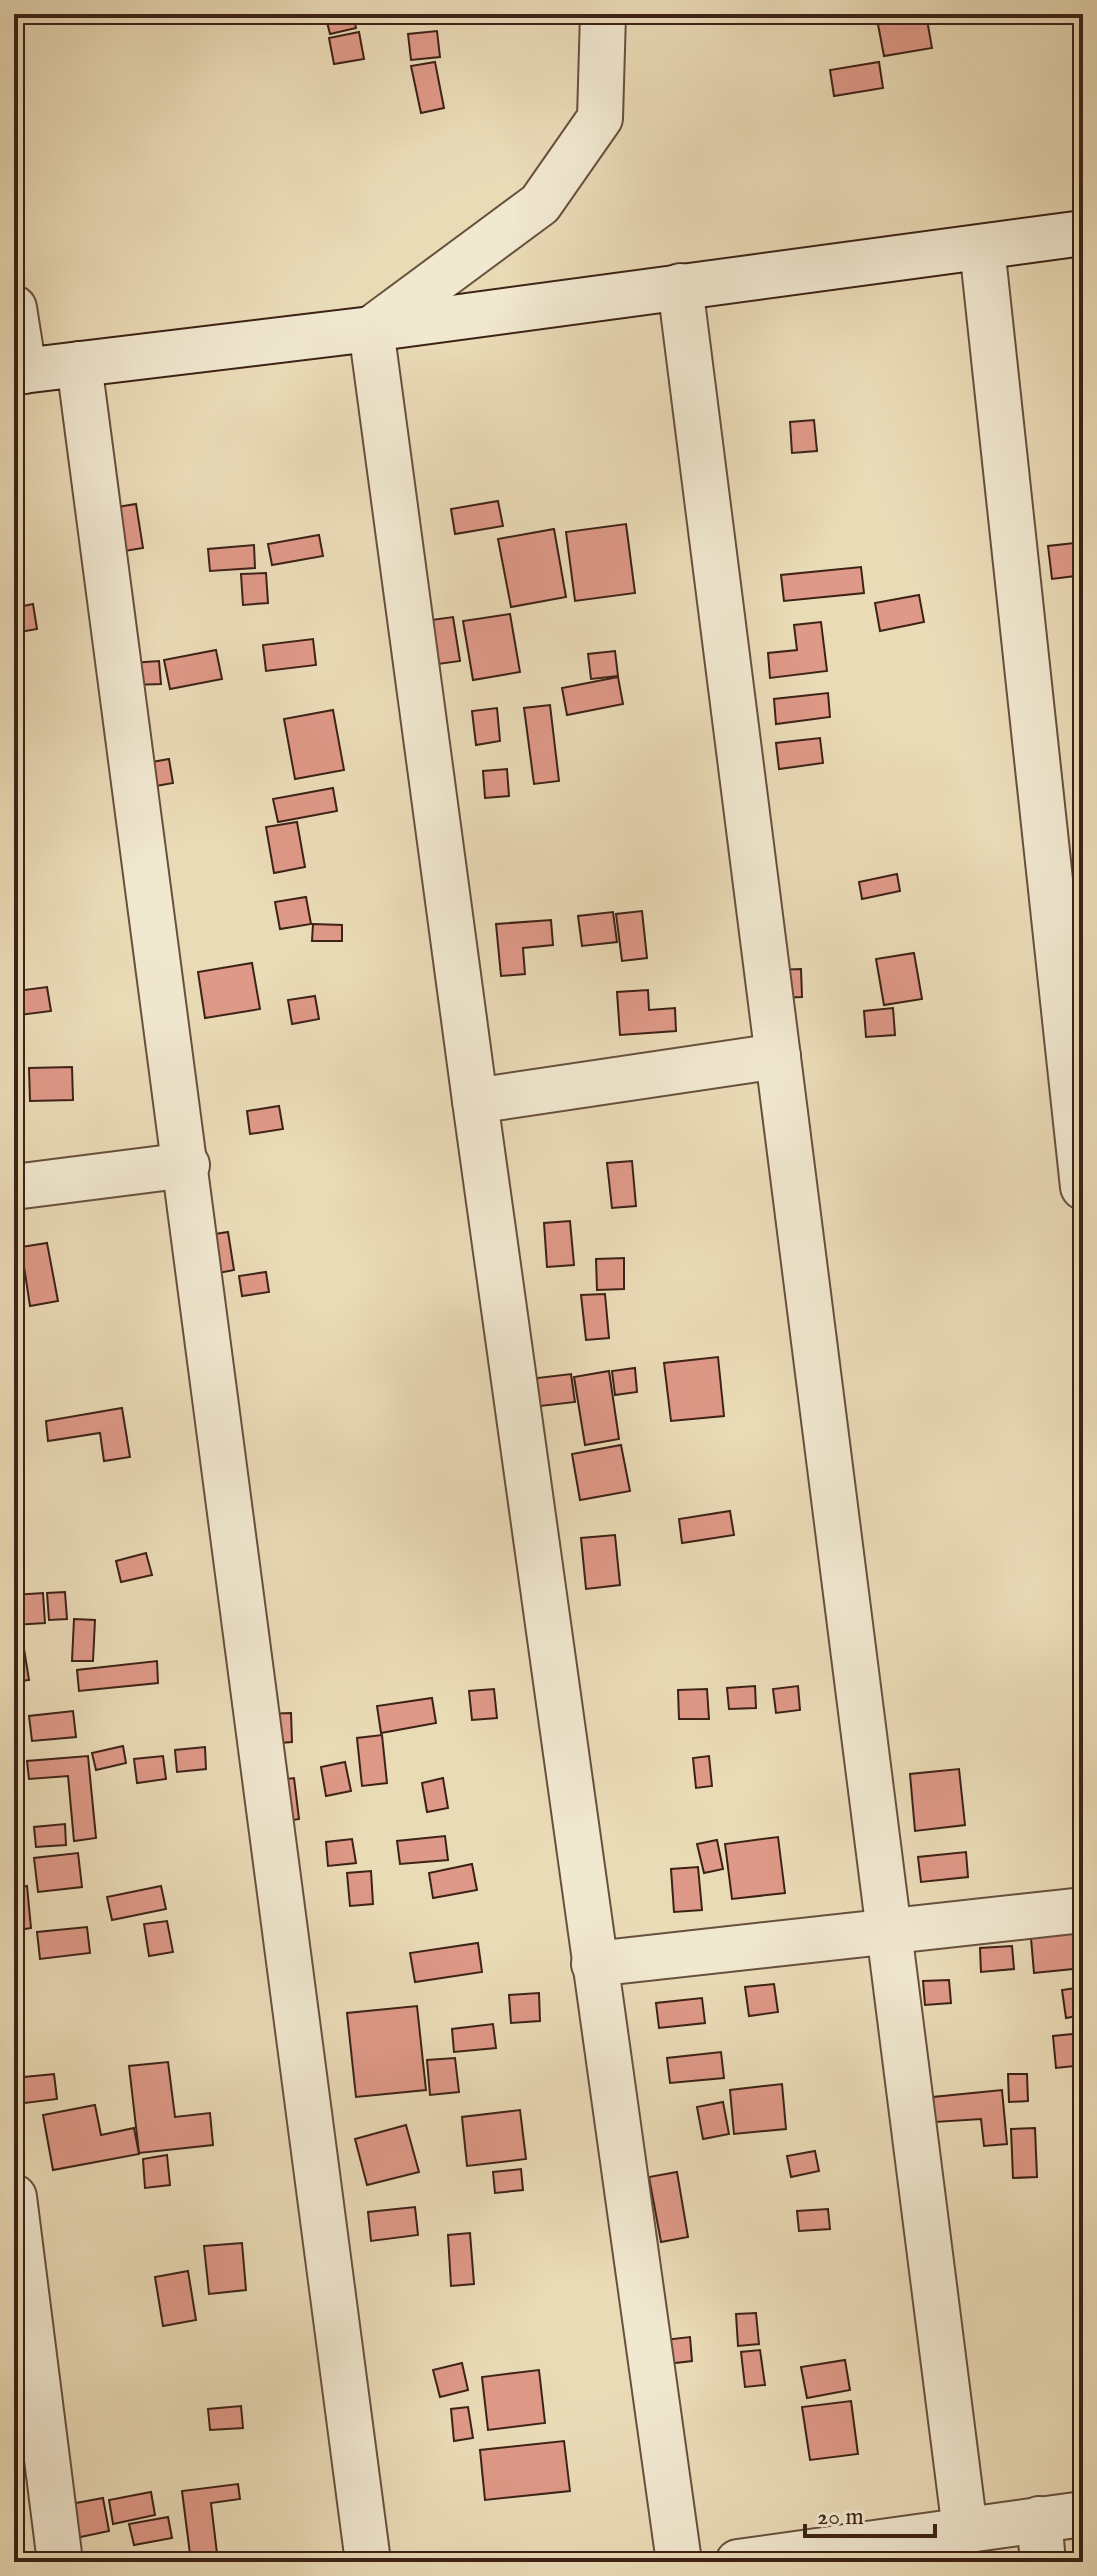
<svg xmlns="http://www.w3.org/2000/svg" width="1097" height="2576" font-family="'IM FELL English',serif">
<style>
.building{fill:#df9988;stroke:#3d2216;stroke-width:2}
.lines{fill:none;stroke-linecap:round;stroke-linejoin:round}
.street-casing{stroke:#68503e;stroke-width:48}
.secondary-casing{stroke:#3d2216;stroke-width:48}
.street{stroke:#f1e8d0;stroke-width:44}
.secondary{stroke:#f1e8d0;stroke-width:44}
</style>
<rect width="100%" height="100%" fill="#eadbb7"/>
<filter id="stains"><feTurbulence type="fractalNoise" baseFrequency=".0025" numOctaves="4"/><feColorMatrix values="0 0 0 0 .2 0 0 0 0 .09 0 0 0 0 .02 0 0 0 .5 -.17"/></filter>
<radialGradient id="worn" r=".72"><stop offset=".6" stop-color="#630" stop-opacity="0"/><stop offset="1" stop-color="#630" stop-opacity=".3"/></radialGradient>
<g class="building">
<polygon points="325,14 353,14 356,28 330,34"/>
<polygon points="876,14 926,14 932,48 884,56"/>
<polygon points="437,31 440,57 411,60 408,34"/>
<polygon points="359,32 364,59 334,64 329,38"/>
<polygon points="435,62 444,108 421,113 411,66"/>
<polygon points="879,62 883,88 834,96 830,70"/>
<polygon points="814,420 817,451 792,453 790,422"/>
<polygon points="498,501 503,526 455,534 451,509"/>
<polygon points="136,504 143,548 118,552 111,508"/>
<polygon points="626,524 635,593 575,601 566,532"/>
<polygon points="554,529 566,597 511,607 498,539"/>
<polygon points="319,535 323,556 272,565 268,544"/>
<polygon points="1083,542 1083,575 1052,579 1048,546"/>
<polygon points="254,545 255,568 210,571 208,549"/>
<polygon points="861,567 864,593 784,601 781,575"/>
<polygon points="266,573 268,603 243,605 241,574"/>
<polygon points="919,595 924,622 880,631 875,603"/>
<polygon points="33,604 37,629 14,633 14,608"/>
<polygon points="510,614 520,672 473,680 463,621"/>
<polygon points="453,617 460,661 431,665 424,621"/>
<polygon points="821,622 827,671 770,678 768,653 797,650 794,625"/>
<polygon points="313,639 316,665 266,671 263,645"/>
<polygon points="216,650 222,679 170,689 164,660"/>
<polygon points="615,651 618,676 591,679 588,654"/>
<polygon points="159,661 161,684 133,685 131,663"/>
<polygon points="618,677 623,704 567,715 562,688"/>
<polygon points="828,693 830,717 776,724 774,699"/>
<polygon points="550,705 559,781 534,784 524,708"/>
<polygon points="497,708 500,741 476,745 472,711"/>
<polygon points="333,710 344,770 295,779 284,719"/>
<polygon points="820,738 823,763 779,769 776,743"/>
<polygon points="169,759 173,783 139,789 135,765"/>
<polygon points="507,769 509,796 485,798 483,771"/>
<polygon points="333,788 337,811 278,822 273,799"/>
<polygon points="297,822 305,867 274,873 266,827"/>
<polygon points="897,874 900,891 862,899 859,882"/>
<polygon points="306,897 311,924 280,929 275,902"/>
<polygon points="642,911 647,958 622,961 616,914"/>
<polygon points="613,912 617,942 582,946 578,916"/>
<polygon points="551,920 553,945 523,948 525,974 501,976 496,924"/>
<polygon points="313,924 342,925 342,941 312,941"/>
<polygon points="914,953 922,999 884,1005 876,959"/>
<polygon points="252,963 260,1009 205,1018 198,972"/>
<polygon points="801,969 802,997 777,998 775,970"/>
<polygon points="47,987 51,1011 20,1015 16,991"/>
<polygon points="648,990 649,1010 675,1008 676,1031 620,1035 617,992"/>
<polygon points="315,996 319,1019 292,1024 288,1000"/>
<polygon points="893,1008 895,1035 866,1037 864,1011"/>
<polygon points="72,1067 73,1100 30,1101 29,1068"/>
<polygon points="279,1106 283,1129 250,1134 247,1111"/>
<polygon points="632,1161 636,1206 612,1208 607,1163"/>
<polygon points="570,1221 574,1265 547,1267 544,1223"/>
<polygon points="228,1232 234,1270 208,1275 202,1236"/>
<polygon points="47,1243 58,1301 30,1306 21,1247"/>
<polygon points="624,1258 624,1289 597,1290 596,1259"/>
<polygon points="266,1272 269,1292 242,1296 239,1276"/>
<polygon points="605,1294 609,1338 586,1340 581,1295"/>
<polygon points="718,1357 724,1416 671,1421 664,1363"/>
<polygon points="635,1368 637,1392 615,1395 612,1371"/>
<polygon points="609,1371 619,1439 585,1445 574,1377"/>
<polygon points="571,1374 575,1402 498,1411 495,1383"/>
<polygon points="122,1408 130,1457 104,1461 100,1433 48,1441 46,1421"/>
<polygon points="621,1445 630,1491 580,1500 572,1454"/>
<polygon points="730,1511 734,1535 682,1543 679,1519"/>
<polygon points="615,1535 620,1585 586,1589 581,1538"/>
<polygon points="146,1553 152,1575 121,1582 116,1561"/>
<polygon points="65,1592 67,1619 49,1620 47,1593"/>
<polygon points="43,1593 45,1623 14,1625 14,1595"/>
<polygon points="74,1619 95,1620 93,1661 72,1661"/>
<polygon points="24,1649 29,1680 14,1682 14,1650"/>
<polygon points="157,1661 158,1683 79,1691 77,1670"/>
<polygon points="755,1686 756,1708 729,1709 727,1688"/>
<polygon points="798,1686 800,1710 776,1713 773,1689"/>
<polygon points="494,1689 497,1718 472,1720 469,1691"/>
<polygon points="707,1689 709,1719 679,1719 678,1690"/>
<polygon points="432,1698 436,1723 381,1733 377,1706"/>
<polygon points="73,1711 76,1737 32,1741 29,1716"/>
<polygon points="291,1713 292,1742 266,1744 264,1714"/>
<polygon points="382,1735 387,1783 362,1786 357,1738"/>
<polygon points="123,1746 126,1763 96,1770 92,1753"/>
<polygon points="205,1747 206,1769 177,1772 175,1750"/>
<polygon points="88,1756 96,1838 74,1841 68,1776 29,1779 27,1761"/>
<polygon points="163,1756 166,1779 137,1783 134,1759"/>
<polygon points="709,1756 712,1786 696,1788 693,1758"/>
<polygon points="345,1762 351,1791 326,1796 321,1767"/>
<polygon points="959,1769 965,1825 915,1831 910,1774"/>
<polygon points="294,1778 299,1819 277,1823 271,1781"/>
<polygon points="443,1778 448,1808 427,1812 422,1783"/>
<polygon points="65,1824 66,1845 36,1847 34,1827"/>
<polygon points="445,1836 448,1860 400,1864 397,1841"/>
<polygon points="778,1837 785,1893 732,1899 725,1844"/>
<polygon points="352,1839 356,1863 328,1866 326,1842"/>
<polygon points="717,1840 723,1869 704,1873 697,1844"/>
<polygon points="966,1852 968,1877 921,1882 918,1857"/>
<polygon points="78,1853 82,1887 38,1892 34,1858"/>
<polygon points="472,1864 477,1890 433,1898 429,1873"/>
<polygon points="698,1867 702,1910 674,1912 671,1869"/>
<polygon points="371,1871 373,1904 350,1906 347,1873"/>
<polygon points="27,1886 31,1928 14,1931 14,1888"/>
<polygon points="161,1886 166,1909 112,1920 107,1897"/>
<polygon points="1029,1915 1083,1917 1083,1968 1034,1973"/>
<polygon points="167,1921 173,1952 149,1956 144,1924"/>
<polygon points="87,1927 90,1953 40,1959 37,1932"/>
<polygon points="478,1943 482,1972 415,1982 410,1953"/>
<polygon points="1012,1946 1014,1969 981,1972 980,1948"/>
<polygon points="949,1980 951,2003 925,2005 923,1981"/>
<polygon points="774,1984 778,2012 749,2016 745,1987"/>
<polygon points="1083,1987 1083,2015 1066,2018 1062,1990"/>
<polygon points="539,1993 540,2021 511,2023 509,1995"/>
<polygon points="702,1998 705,2023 659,2028 656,2003"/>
<polygon points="417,2006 426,2090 356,2097 347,2013"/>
<polygon points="493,2024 496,2048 454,2052 452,2029"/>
<polygon points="1083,2033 1083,2065 1056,2068 1053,2036"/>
<polygon points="721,2052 724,2078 670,2083 667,2058"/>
<polygon points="455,2058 459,2092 430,2095 427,2060"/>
<polygon points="168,2062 175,2117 210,2113 213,2145 139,2153 129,2066"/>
<polygon points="54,2074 57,2099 17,2104 14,2078"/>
<polygon points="1008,2074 1027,2074 1028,2101 1009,2102"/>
<polygon points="782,2084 786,2129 734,2134 730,2090"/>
<polygon points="1002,2090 1007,2144 984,2146 981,2119 935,2122 933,2097"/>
<polygon points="723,2102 729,2134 703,2139 697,2107"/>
<polygon points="95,2105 101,2135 134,2128 139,2154 53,2170 43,2115"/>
<polygon points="520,2110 526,2159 467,2166 462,2117"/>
<polygon points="406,2125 419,2172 367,2185 355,2139"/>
<polygon points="1035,2128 1037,2177 1013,2178 1011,2129"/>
<polygon points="815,2151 819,2171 791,2177 787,2156"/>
<polygon points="167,2155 170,2185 145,2188 143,2159"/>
<polygon points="521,2169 523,2190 495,2193 493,2172"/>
<polygon points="677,2172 688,2237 661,2242 649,2177"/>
<polygon points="415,2207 418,2235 371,2241 368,2212"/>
<polygon points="828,2209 830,2229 799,2231 797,2211"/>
<polygon points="470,2233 474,2284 451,2286 448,2235"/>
<polygon points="242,2243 246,2290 209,2294 204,2246"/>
<polygon points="188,2271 196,2320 163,2326 155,2277"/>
<polygon points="756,2313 759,2344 738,2346 736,2314"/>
<polygon points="690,2337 692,2361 650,2366 647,2342"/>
<polygon points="760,2350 765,2385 745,2387 741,2352"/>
<polygon points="845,2360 850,2390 807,2398 801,2367"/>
<polygon points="462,2363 468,2390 440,2397 433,2370"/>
<polygon points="539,2370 545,2423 488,2430 482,2377"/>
<polygon points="851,2401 858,2454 810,2460 802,2407"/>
<polygon points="241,2406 243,2428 210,2430 208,2409"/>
<polygon points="468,2407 473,2438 454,2441 451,2409"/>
<polygon points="564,2441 570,2491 485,2500 480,2450"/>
<polygon points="238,2484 240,2499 211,2503 218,2562 191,2562 182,2491"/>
<polygon points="151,2492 155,2515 113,2524 109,2500"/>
<polygon points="103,2498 109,2531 71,2539 65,2505"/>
<polygon points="168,2517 172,2538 134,2545 129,2524"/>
</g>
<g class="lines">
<g class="street-casing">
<g id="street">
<polyline points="603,14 600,118 540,204 371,329 475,1101 679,2562"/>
<polyline points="982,247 1083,1187"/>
<polyline points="680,286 965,2530"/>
<polyline points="14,308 24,371"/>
<path d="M 79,364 C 178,1096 270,1829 368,2562"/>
<polyline points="475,1101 778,1056"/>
<polyline points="14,1187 187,1165"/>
<polyline points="594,1964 1083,1910"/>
<polyline points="14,2197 60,2562"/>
<polyline points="1039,2519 1043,2562"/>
<polyline points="738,2562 1083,2514"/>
</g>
</g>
<g class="secondary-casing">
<polyline id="secondary" points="14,372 371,329 1083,233"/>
</g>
<use href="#street" class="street"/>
<use href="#secondary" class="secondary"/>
</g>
<rect width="1097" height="2576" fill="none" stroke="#eadbb7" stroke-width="48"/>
<rect x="16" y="16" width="1065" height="2544" fill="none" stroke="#3d2216" stroke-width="4"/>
<rect x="24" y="24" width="1049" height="2528" fill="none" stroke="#3d2216" stroke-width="2"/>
<path d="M805 2524v12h130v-12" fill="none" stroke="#3d2216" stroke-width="4"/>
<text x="817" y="2524" font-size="24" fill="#3d2216" stroke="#f1e8d0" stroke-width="6" paint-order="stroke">20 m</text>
<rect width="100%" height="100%" filter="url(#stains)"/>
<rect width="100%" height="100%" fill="url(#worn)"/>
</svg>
